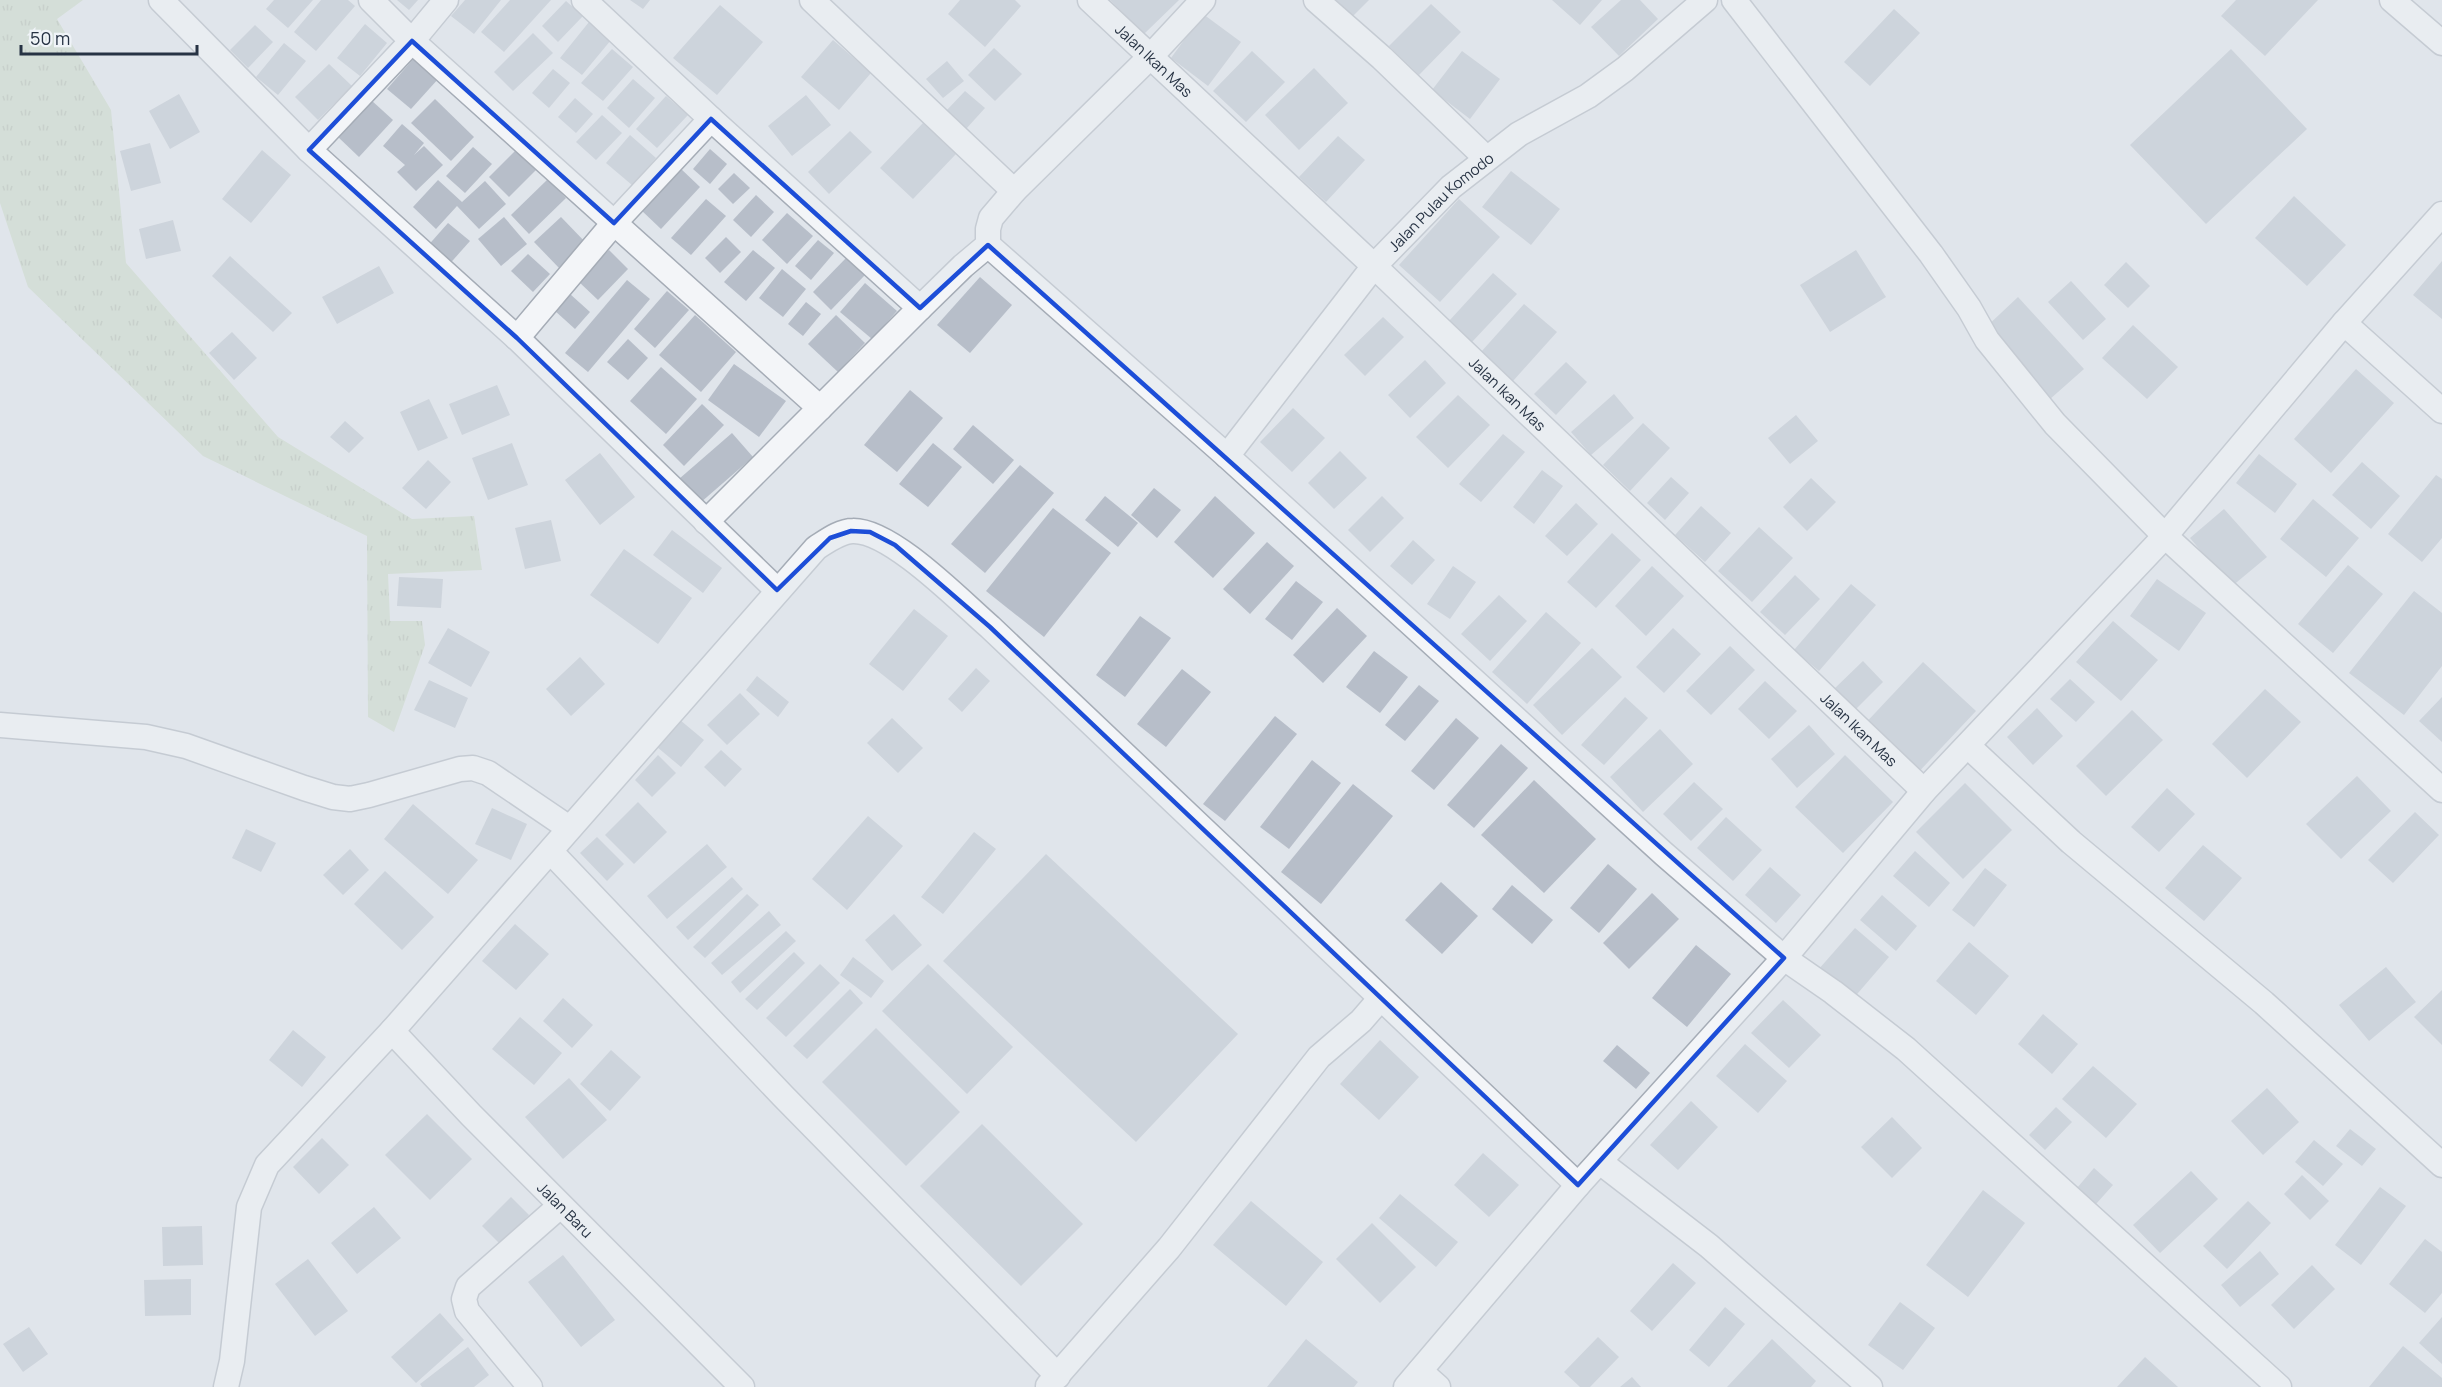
<svg xmlns="http://www.w3.org/2000/svg" width="2442" height="1387" font-family="Manrope,sans-serif">
<style>
.grass{fill:url(#grass-tufts)}
.building{fill:#b7bec9}
.lines{fill:none;stroke-linecap:round;stroke-linejoin:round}
.minor-casing{stroke:#a5acb6;stroke-width:27}
.minor{stroke:#f3f5f8;stroke-width:24}
.marked{fill:none;stroke:#1d4ed8;stroke-width:4.5;stroke-linejoin:round}
.labels{text-anchor:middle;dominant-baseline:central;stroke-width:4.5;stroke-linejoin:round;paint-order:stroke}
.street-label{font-size:15px;fill:#273344;stroke:#f0f4f8}
</style>
<defs>
<pattern id="grass-tufts" width="24" height="20" patternUnits="userSpaceOnUse" patternTransform="scale(1.5)"><rect width="24" height="20" fill="#c6d5c0"/><path d="M3 7l-1-3M5 7V3M7 7l1-3M15 17l-1-3M17 17v-4M19 17l1-3" fill="none" stroke="#aab7a6"/></pattern>
</defs>
<rect width="100%" height="100%" fill="#e0e5eb"/>
<polygon class="grass" points="0,0 83,0 57,19 111,110 126,263 278,437 412,519 474,516 482,570 388,574 390,621 422,621 425,645 394,732 368,717 367,536 203,456 28,287 0,203"/>
<g class="building">
<polygon points="274,0 313,0 288,28 266,9"/>
<polygon points="321,0 348,0 355,6 316,51 294,32"/>
<polygon points="397,0 418,0 409,10"/>
<polygon points="465,0 501,0 474,34 451,16"/>
<polygon points="510,0 551,0 504,52 481,32"/>
<polygon points="630,0 650,0 643,9"/>
<polygon points="960,0 1015,0 1021,6 985,47 948,14"/>
<polygon points="1110,0 1179,0 1144,34"/>
<polygon points="1336,0 1369,0 1353,16"/>
<polygon points="1552,0 1602,0 1580,25"/>
<polygon points="1621,0 1640,0 1658,19 1619,56 1591,27"/>
<polygon points="2236,0 2318,0 2265,56 2221,16"/>
<polygon points="566,1 583,16 558,42 542,26"/>
<polygon points="1431,4 1461,32 1419,75 1389,46"/>
<polygon points="720,5 763,42 717,95 673,58"/>
<polygon points="1894,9 1920,33 1870,86 1844,62"/>
<polygon points="1203,14 1241,42 1208,86 1171,58"/>
<polygon points="589,22 611,40 582,75 560,58"/>
<polygon points="365,24 387,43 360,76 337,58"/>
<polygon points="255,25 273,42 248,68 230,50"/>
<polygon points="533,33 553,53 513,91 494,72"/>
<polygon points="833,40 871,73 839,110 801,77"/>
<polygon points="284,43 306,61 278,95 256,77"/>
<polygon points="994,48 1022,74 995,101 968,75"/>
<polygon points="612,49 633,67 603,101 581,83"/>
<polygon points="2231,49 2307,129 2206,224 2130,145"/>
<polygon points="1252,51 1285,82 1246,122 1213,91"/>
<polygon points="1462,51 1500,79 1470,119 1432,90"/>
<polygon points="415,57 439,78 411,109 387,89"/>
<polygon points="947,61 964,81 943,98 926,79"/>
<polygon points="329,64 352,86 318,120 295,97"/>
<polygon points="1314,68 1348,103 1299,150 1265,115"/>
<polygon points="553,69 570,83 549,108 532,93"/>
<polygon points="633,79 655,98 629,128 607,108"/>
<polygon points="965,91 985,108 966,129 946,111"/>
<polygon points="179,94 200,132 170,149 149,111"/>
<polygon points="806,95 831,125 792,156 768,126"/>
<polygon points="666,96 688,115 657,148 636,129"/>
<polygon points="575,98 593,114 576,133 558,117"/>
<polygon points="435,99 474,137 451,161 411,123"/>
<polygon points="371,100 393,120 359,157 337,136"/>
<polygon points="602,115 622,133 596,160 576,142"/>
<polygon points="923,123 956,154 913,199 880,168"/>
<polygon points="402,124 424,143 414,155 424,146 443,165 416,191 397,172 405,165 383,146"/>
<polygon points="850,131 872,152 829,194 808,172"/>
<polygon points="630,135 656,158 632,185 606,163"/>
<polygon points="1338,136 1365,160 1326,202 1299,177"/>
<polygon points="150,143 161,183 131,191 120,151"/>
<polygon points="473,147 492,164 465,193 446,176"/>
<polygon points="517,149 537,169 509,197 489,177"/>
<polygon points="710,149 727,164 710,184 693,169"/>
<polygon points="262,150 291,175 251,223 222,199"/>
<polygon points="679,167 700,187 661,229 640,209"/>
<polygon points="1511,171 1560,209 1531,245 1482,207"/>
<polygon points="734,173 750,188 733,204 718,189"/>
<polygon points="548,179 566,198 529,234 511,215"/>
<polygon points="438,180 462,202 485,181 506,204 479,229 457,206 436,229 413,207"/>
<polygon points="756,195 774,212 751,237 733,220"/>
<polygon points="2294,196 2346,245 2307,286 2255,238"/>
<polygon points="706,199 726,216 691,255 671,238"/>
<polygon points="1459,199 1500,237 1440,302 1399,265"/>
<polygon points="787,213 813,236 787,264 762,240"/>
<polygon points="504,217 527,244 501,266 478,239"/>
<polygon points="561,217 588,245 561,270 534,242"/>
<polygon points="173,220 181,251 146,259 139,229"/>
<polygon points="448,223 470,241 446,268 425,249"/>
<polygon points="726,237 741,252 720,273 705,258"/>
<polygon points="818,240 834,253 811,280 795,266"/>
<polygon points="609,250 628,269 598,300 578,281"/>
<polygon points="753,250 775,268 746,301 724,282"/>
<polygon points="1856,250 1886,297 1830,332 1800,285"/>
<polygon points="528,254 550,274 533,292 511,271"/>
<polygon points="230,256 292,313 273,332 212,276"/>
<polygon points="847,257 865,275 831,310 813,292"/>
<polygon points="2442,261 2442,319 2413,295"/>
<polygon points="2126,262 2150,286 2128,308 2104,285"/>
<polygon points="379,266 394,293 337,324 322,297"/>
<polygon points="782,269 806,289 783,317 759,298"/>
<polygon points="1493,273 1517,294 1472,342 1449,321"/>
<polygon points="980,277 1012,305 970,353 937,325"/>
<polygon points="627,280 650,299 588,372 565,353"/>
<polygon points="2071,281 2106,319 2083,340 2048,302"/>
<polygon points="865,283 897,311 872,339 840,312"/>
<polygon points="667,291 689,310 655,348 634,329"/>
<polygon points="570,294 590,312 575,329 554,310"/>
<polygon points="2018,297 2084,369 2049,400 1984,329"/>
<polygon points="806,302 821,314 803,336 788,324"/>
<polygon points="1524,304 1557,332 1513,381 1481,352"/>
<polygon points="695,315 736,352 701,392 659,355"/>
<polygon points="836,315 865,343 838,372 808,344"/>
<polygon points="1383,317 1404,337 1365,376 1344,355"/>
<polygon points="2133,325 2178,367 2147,399 2102,358"/>
<polygon points="232,332 257,358 234,380 209,353"/>
<polygon points="628,339 648,358 628,380 607,362"/>
<polygon points="1425,360 1446,383 1410,418 1388,395"/>
<polygon points="1566,362 1587,382 1556,415 1534,394"/>
<polygon points="734,364 786,401 759,437 708,400"/>
<polygon points="661,367 697,399 666,434 630,401"/>
<polygon points="2356,369 2394,403 2331,473 2294,439"/>
<polygon points="497,385 510,415 462,435 449,404"/>
<polygon points="910,390 943,418 897,472 864,445"/>
<polygon points="1614,394 1634,418 1591,455 1571,432"/>
<polygon points="1458,395 1490,425 1448,468 1416,437"/>
<polygon points="429,399 448,438 418,451 400,412"/>
<polygon points="702,404 724,425 684,466 663,445"/>
<polygon points="1293,408 1325,438 1292,472 1260,442"/>
<polygon points="1796,415 1818,441 1790,464 1768,438"/>
<polygon points="345,421 364,438 349,453 330,437"/>
<polygon points="1643,423 1670,448 1630,491 1603,465"/>
<polygon points="973,425 1014,460 993,484 953,449"/>
<polygon points="732,433 753,457 700,503 679,479"/>
<polygon points="1503,434 1525,452 1481,502 1459,484"/>
<polygon points="512,443 528,485 488,500 472,458"/>
<polygon points="933,443 962,467 928,507 899,484"/>
<polygon points="1340,451 1367,478 1334,509 1308,483"/>
<polygon points="600,453 635,497 600,525 565,480"/>
<polygon points="2259,454 2297,484 2275,513 2236,483"/>
<polygon points="428,460 451,482 426,509 402,488"/>
<polygon points="2362,462 2400,496 2371,529 2332,495"/>
<polygon points="1020,465 1054,493 985,573 951,544"/>
<polygon points="1542,470 1563,486 1534,524 1513,507"/>
<polygon points="2436,475 2442,479 2442,538 2422,562 2388,534"/>
<polygon points="1671,477 1689,493 1665,520 1647,503"/>
<polygon points="1811,478 1836,502 1807,531 1783,507"/>
<polygon points="1154,488 1181,510 1157,538 1131,515"/>
<polygon points="1105,496 1138,523 1118,547 1085,520"/>
<polygon points="1215,496 1255,533 1213,578 1174,542"/>
<polygon points="1382,496 1404,518 1370,552 1348,530"/>
<polygon points="2313,499 2359,538 2326,577 2280,539"/>
<polygon points="1576,503 1598,524 1567,556 1545,536"/>
<polygon points="1701,506 1731,533 1705,562 1675,535"/>
<polygon points="1053,508 1111,553 1044,637 986,591"/>
<polygon points="2224,509 2267,557 2231,587 2190,538"/>
<polygon points="551,520 561,561 525,569 515,528"/>
<polygon points="1759,527 1793,558 1752,602 1718,571"/>
<polygon points="672,530 722,568 703,593 653,555"/>
<polygon points="1612,533 1641,560 1596,608 1567,582"/>
<polygon points="1413,540 1435,560 1412,585 1390,566"/>
<polygon points="1267,542 1294,566 1250,614 1223,589"/>
<polygon points="624,549 692,598 658,644 590,595"/>
<polygon points="2348,565 2383,594 2333,653 2298,624"/>
<polygon points="1453,566 1476,582 1450,619 1427,604"/>
<polygon points="1652,566 1684,596 1646,636 1615,606"/>
<polygon points="1795,575 1820,599 1785,635 1760,612"/>
<polygon points="399,577 443,579 441,608 397,606"/>
<polygon points="2157,579 2206,613 2179,651 2130,616"/>
<polygon points="1296,581 1323,602 1292,640 1265,619"/>
<polygon points="1851,584 1876,605 1819,671 1794,650"/>
<polygon points="2414,591 2442,613 2442,666 2404,715 2349,673"/>
<polygon points="1499,595 1527,621 1490,661 1461,634"/>
<polygon points="1337,608 1367,636 1323,683 1293,655"/>
<polygon points="914,609 948,636 903,691 869,664"/>
<polygon points="1546,612 1581,643 1527,704 1492,672"/>
<polygon points="1140,616 1171,638 1125,697 1096,675"/>
<polygon points="2113,621 2158,660 2121,701 2076,662"/>
<polygon points="448,628 490,652 471,687 428,663"/>
<polygon points="1673,628 1701,654 1664,693 1636,667"/>
<polygon points="1730,646 1755,670 1711,715 1686,691"/>
<polygon points="1592,648 1622,677 1562,735 1533,705"/>
<polygon points="1374,651 1408,677 1380,713 1346,687"/>
<polygon points="580,657 605,684 571,716 546,689"/>
<polygon points="1863,661 1883,682 1854,711 1833,690"/>
<polygon points="1923,662 1976,711 1913,778 1860,729"/>
<polygon points="976,668 990,681 962,712 948,699"/>
<polygon points="1182,669 1211,692 1166,747 1137,724"/>
<polygon points="757,676 789,702 778,717 746,690"/>
<polygon points="2070,679 2095,702 2076,722 2050,699"/>
<polygon points="429,680 468,698 455,728 414,710"/>
<polygon points="1765,681 1797,711 1769,739 1738,709"/>
<polygon points="1419,685 1439,701 1405,741 1385,725"/>
<polygon points="2265,689 2301,722 2247,778 2212,744"/>
<polygon points="740,693 760,714 727,745 707,725"/>
<polygon points="1625,697 1648,718 1604,765 1581,745"/>
<polygon points="2442,697 2442,742 2419,721"/>
<polygon points="2037,708 2063,736 2033,765 2007,737"/>
<polygon points="2132,710 2163,740 2106,796 2076,766"/>
<polygon points="1275,716 1297,734 1225,821 1203,804"/>
<polygon points="892,718 923,748 898,773 867,743"/>
<polygon points="1456,718 1479,738 1434,790 1411,771"/>
<polygon points="680,720 704,740 681,767 657,747"/>
<polygon points="1809,725 1835,754 1797,788 1771,759"/>
<polygon points="1660,729 1693,764 1643,812 1610,777"/>
<polygon points="1501,744 1528,768 1474,828 1447,805"/>
<polygon points="721,750 742,769 725,787 704,767"/>
<polygon points="658,755 676,773 652,797 635,780"/>
<polygon points="1845,755 1893,802 1843,853 1795,807"/>
<polygon points="1312,760 1341,783 1289,849 1260,827"/>
<polygon points="2357,776 2391,811 2341,859 2306,824"/>
<polygon points="1534,780 1596,839 1544,893 1481,835"/>
<polygon points="1694,782 1723,809 1691,841 1663,814"/>
<polygon points="1965,783 2012,830 1963,879 1916,832"/>
<polygon points="1353,784 1393,816 1321,904 1281,872"/>
<polygon points="2167,788 2195,814 2159,852 2131,827"/>
<polygon points="638,802 667,832 634,864 605,835"/>
<polygon points="413,804 478,860 448,894 384,839"/>
<polygon points="492,808 527,824 511,860 475,844"/>
<polygon points="2415,812 2439,835 2393,883 2368,860"/>
<polygon points="868,816 903,846 847,910 812,879"/>
<polygon points="1726,817 1762,850 1733,881 1697,848"/>
<polygon points="246,829 276,843 261,872 232,858"/>
<polygon points="974,832 996,849 943,914 921,897"/>
<polygon points="597,837 624,864 607,881 580,853"/>
<polygon points="707,844 727,867 667,919 647,896"/>
<polygon points="2203,845 2242,878 2204,921 2165,888"/>
<polygon points="350,849 369,870 343,895 323,875"/>
<polygon points="1915,851 1950,883 1929,907 1893,876"/>
<polygon points="1046,854 1238,1034 1136,1142 943,961"/>
<polygon points="1608,864 1637,889 1599,933 1570,908"/>
<polygon points="1770,867 1801,895 1776,923 1745,895"/>
<polygon points="1985,868 2007,885 1974,927 1952,910"/>
<polygon points="385,871 434,917 402,950 354,904"/>
<polygon points="732,877 743,889 688,940 676,927"/>
<polygon points="1441,882 1478,916 1442,954 1405,920"/>
<polygon points="1512,885 1553,920 1532,944 1492,909"/>
<polygon points="1652,893 1679,919 1629,969 1603,943"/>
<polygon points="747,894 759,905 705,958 693,947"/>
<polygon points="1882,895 1917,926 1896,951 1860,920"/>
<polygon points="769,911 781,925 722,975 711,963"/>
<polygon points="894,914 922,945 892,971 865,940"/>
<polygon points="515,924 549,954 516,990 482,961"/>
<polygon points="1855,928 1889,957 1852,1000 1818,970"/>
<polygon points="786,931 796,941 740,993 731,982"/>
<polygon points="1969,942 2009,976 1976,1015 1936,981"/>
<polygon points="1696,945 1731,974 1687,1027 1652,998"/>
<polygon points="794,952 805,963 757,1010 745,999"/>
<polygon points="853,957 884,981 871,998 840,975"/>
<polygon points="820,964 840,983 786,1037 766,1018"/>
<polygon points="928,964 1013,1047 967,1094 882,1011"/>
<polygon points="2386,967 2416,1002 2369,1041 2339,1005"/>
<polygon points="850,989 863,1003 807,1059 793,1046"/>
<polygon points="2442,990 2442,1045 2414,1017"/>
<polygon points="563,998 593,1025 572,1048 543,1021"/>
<polygon points="1783,1000 1821,1035 1789,1068 1751,1033"/>
<polygon points="2043,1014 2078,1044 2052,1074 2018,1044"/>
<polygon points="520,1017 562,1053 534,1085 492,1049"/>
<polygon points="876,1028 960,1112 906,1166 822,1082"/>
<polygon points="293,1030 326,1057 302,1087 269,1060"/>
<polygon points="1380,1040 1419,1077 1379,1120 1340,1084"/>
<polygon points="1745,1044 1787,1081 1758,1113 1716,1076"/>
<polygon points="1617,1045 1650,1073 1636,1089 1603,1061"/>
<polygon points="611,1050 641,1077 610,1111 580,1084"/>
<polygon points="2093,1066 2137,1104 2106,1138 2062,1099"/>
<polygon points="569,1078 607,1120 563,1159 525,1117"/>
<polygon points="2267,1088 2299,1122 2263,1155 2231,1121"/>
<polygon points="1691,1101 1718,1127 1678,1170 1650,1145"/>
<polygon points="2056,1107 2072,1122 2045,1150 2029,1135"/>
<polygon points="427,1114 472,1159 430,1200 385,1155"/>
<polygon points="1892,1117 1922,1148 1892,1178 1861,1147"/>
<polygon points="982,1124 1083,1224 1021,1286 920,1186"/>
<polygon points="2350,1129 2376,1149 2362,1166 2336,1146"/>
<polygon points="322,1138 349,1165 319,1194 293,1167"/>
<polygon points="2314,1140 2343,1164 2323,1186 2295,1162"/>
<polygon points="1483,1153 1519,1185 1489,1217 1454,1185"/>
<polygon points="2094,1168 2113,1185 2096,1204 2077,1188"/>
<polygon points="2191,1171 2218,1199 2160,1253 2133,1225"/>
<polygon points="2302,1175 2329,1201 2310,1220 2284,1194"/>
<polygon points="2380,1187 2406,1206 2361,1265 2335,1245"/>
<polygon points="1983,1190 2025,1223 1968,1297 1926,1265"/>
<polygon points="1400,1194 1458,1242 1436,1267 1379,1218"/>
<polygon points="511,1197 529,1215 500,1244 482,1226"/>
<polygon points="1251,1201 1323,1262 1286,1306 1213,1245"/>
<polygon points="2248,1201 2271,1223 2227,1269 2203,1246"/>
<polygon points="374,1207 401,1238 357,1274 331,1243"/>
<polygon points="1372,1223 1416,1267 1380,1303 1336,1259"/>
<polygon points="202,1226 203,1265 163,1266 162,1227"/>
<polygon points="2425,1239 2442,1252 2442,1293 2425,1313 2389,1284"/>
<polygon points="2260,1251 2279,1274 2240,1307 2221,1285"/>
<polygon points="563,1255 615,1320 581,1347 528,1282"/>
<polygon points="308,1259 348,1311 315,1336 275,1284"/>
<polygon points="1673,1263 1696,1283 1652,1331 1630,1311"/>
<polygon points="2312,1265 2335,1289 2294,1329 2271,1305"/>
<polygon points="191,1279 191,1315 145,1316 144,1280"/>
<polygon points="1900,1302 1935,1328 1903,1370 1868,1345"/>
<polygon points="1725,1307 1745,1324 1709,1367 1689,1350"/>
<polygon points="440,1313 464,1340 416,1383 391,1357"/>
<polygon points="2442,1317 2442,1364 2419,1343"/>
<polygon points="29,1327 48,1354 23,1372 3,1344"/>
<polygon points="1598,1337 1619,1357 1590,1387 1580,1387 1564,1372"/>
<polygon points="1306,1339 1358,1382 1354,1387 1267,1387"/>
<polygon points="1772,1339 1816,1381 1811,1387 1727,1387"/>
<polygon points="2403,1346 2442,1378 2442,1387 2369,1387"/>
<polygon points="468,1347 489,1375 474,1387 422,1387 420,1384"/>
<polygon points="2145,1357 2178,1387 2117,1387"/>
<polygon points="1632,1377 1641,1387 1620,1387"/>
</g>
<g class="lines">
<g class="minor-casing">
<g id="minor">
<polyline points="161,0 309,150 517,338 777,590"/>
<polyline points="371,0 412,41 820,408"/>
<polyline points="584,0 711,119 920,308"/>
<polyline points="812,0 1014,191"/>
<path id="s1" d="M 1090,0 L 1374,266 L 1924,791"/>
<polyline points="1316,0 1382,58 1486,158"/>
<polyline points="1734,0 1931,254 1969,308 1987,340 2055,424 2165,536 2442,790"/>
<polyline points="2392,0 2442,43"/>
<polyline points="309,150 412,41 446,0"/>
<polyline points="988,245 1227,456 1664,854 1784,958 1833,992 1906,1049 2279,1387"/>
<polyline points="2344,323 2442,411"/>
<polyline points="517,338 614,223 711,119"/>
<path id="s2" d="M 1227,456 L 1374,266 L 1451,187 L 1519,134 L 1588,96 L 1625,69 L 1705,0"/>
<polyline points="706,522 920,308 963,266 988,245 988,229 991,218 1014,191 1150,57 1203,0"/>
<polyline points="0,725 146,737 186,746 304,788 333,797 350,799 369,795 460,769 473,768 488,773 569,828"/>
<polyline points="1968,746 2071,842 2264,1003 2442,1165"/>
<polyline points="551,852 783,1096 1058,1376"/>
<path id="s3" d="M 392,1031 L 471,1115 L 742,1387"/>
<polyline points="1600,1162 1709,1246 1870,1387"/>
<polyline points="1420,1371 1438,1387"/>
<polyline points="1048,1386 1169,1248 1319,1057 1361,1021 1380,999"/>
<path d="M 226,1387 L 232,1361 L 249,1207 L 267,1165 L 392,1031 L 816,548 C 827,541 840,531 853,531 C 891,530 960,601 990,627 L 1578,1185"/>
<polyline points="530,1387 467,1311 464,1299 468,1287 560,1206"/>
<polyline points="1406,1387 1578,1185 1784,958 1924,791 2165,536 2344,323 2442,214"/>
</g>
</g>
<use href="#minor" class="minor"/>
</g>
<path d="M0 0H2442V1387H0ZM 412,41 L 614,223 L 711,119 L 920,308 L 988,245 L 1784,958 L 1578,1185 L 990,627 L 895,545 L 870,532 L 851,531 L 830,538 L 777,590 L 517,338 L 309,150 Z" fill="#e0e5eb" fill-opacity=".55" fill-rule="evenodd"/>
<path class="marked" d="M 412,41 L 614,223 L 711,119 L 920,308 L 988,245 L 1784,958 L 1578,1185 L 990,627 L 895,545 L 870,532 L 851,531 L 830,538 L 777,590 L 517,338 L 309,150 Z"/>
<g class="labels">
<g class="street-label">
<text stroke="none"><textPath href="#s1" startOffset="88">Jalan Ikan Mas</textPath></text>
<text stroke="none"><textPath href="#s2" startOffset="333">Jalan Pulau Komodo</textPath></text>
<text stroke="none"><textPath href="#s1" startOffset="574">Jalan Ikan Mas</textPath></text>
<text stroke="none"><textPath href="#s1" startOffset="1060">Jalan Ikan Mas</textPath></text>
<text stroke="none"><textPath href="#s3" startOffset="249">Jalan Baru</textPath></text>
</g>
</g>
<path d="M21 45v9h176v-9" fill="none" stroke="#273344" stroke-width="3"/>
<text x="30" y="45" font-size="18" fill="#273344" stroke="#f0f4f8" stroke-width="4.5" paint-order="stroke">50 m</text>
</svg>
